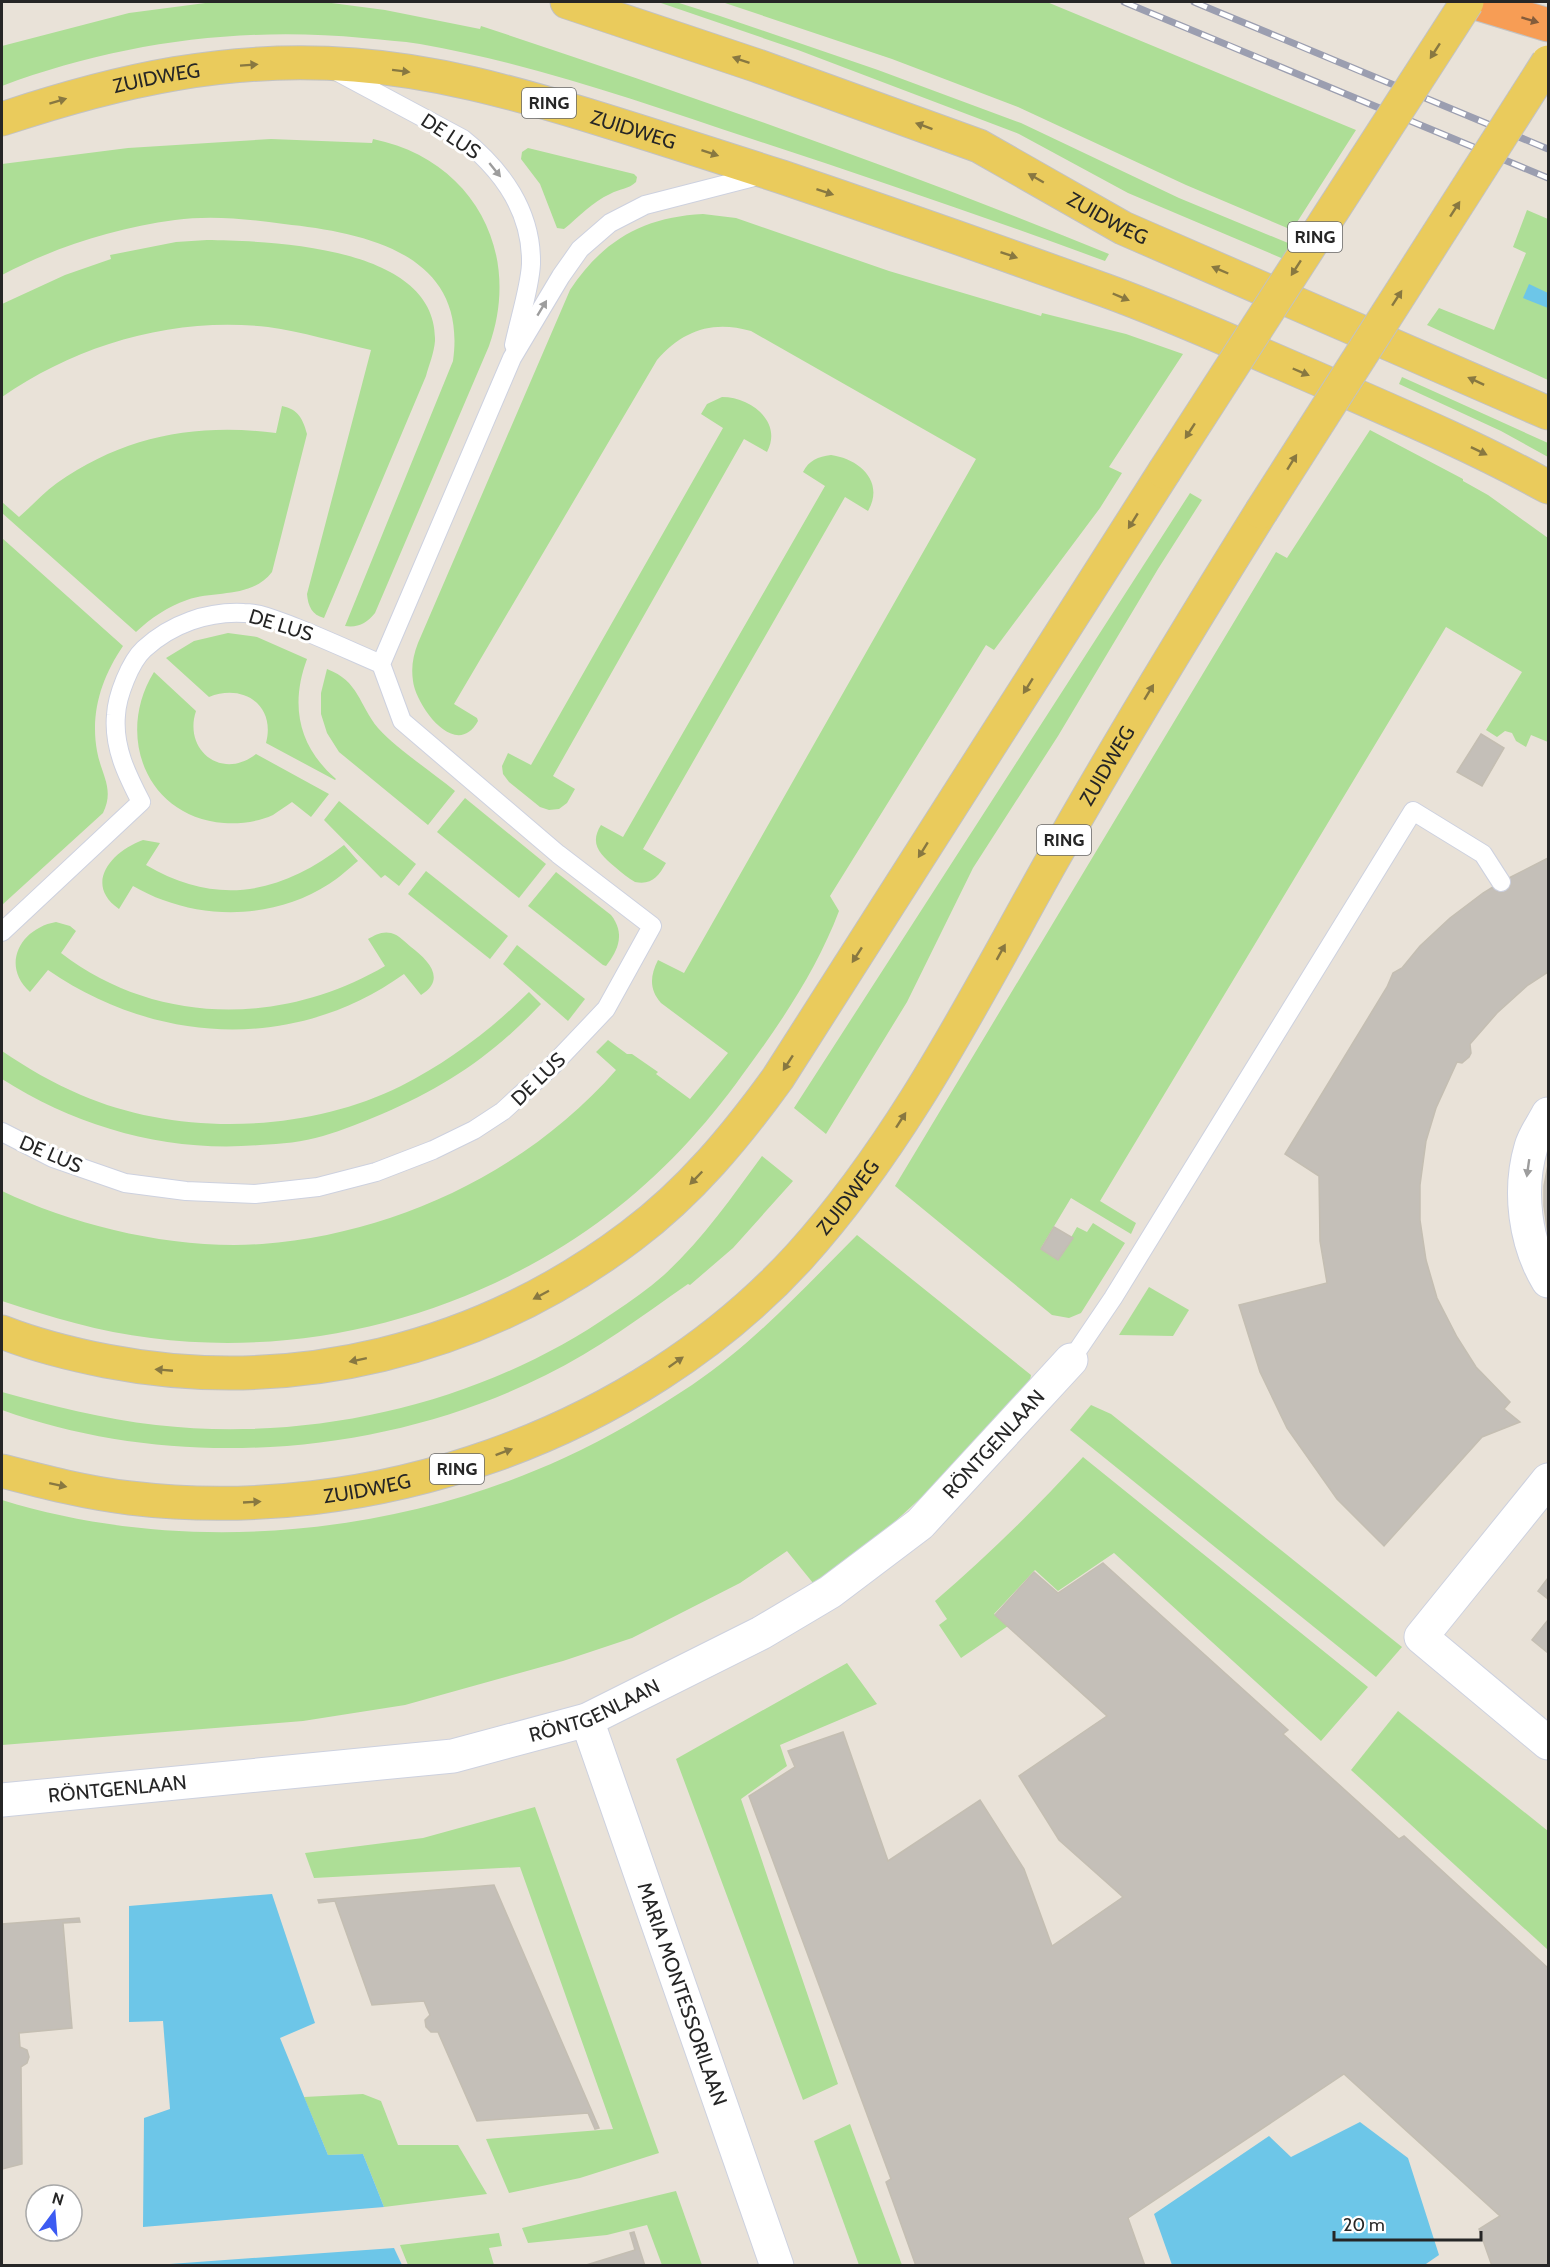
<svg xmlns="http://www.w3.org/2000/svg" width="1550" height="2267" font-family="Cabin,sans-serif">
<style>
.green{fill:#adde96}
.water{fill:#6dc6e8}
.building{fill:#c4bfb8;stroke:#c4beb2;stroke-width:1.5}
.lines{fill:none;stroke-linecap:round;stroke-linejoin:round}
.service-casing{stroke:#cdd1df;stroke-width:20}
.minor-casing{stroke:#cdd1df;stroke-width:35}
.primary-casing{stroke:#c2c2c2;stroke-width:35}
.motorway-casing{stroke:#c2c2c2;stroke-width:35}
.service{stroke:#fff;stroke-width:18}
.minor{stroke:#fff;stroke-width:33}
.primary{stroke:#eacb5c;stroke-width:33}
.motorway{stroke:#f79d55;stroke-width:33}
.rail-casing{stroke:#9b9eb0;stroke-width:7}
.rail{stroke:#fff;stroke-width:4.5;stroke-dasharray:14;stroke-linecap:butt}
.primary-bridge-casing{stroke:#c2c2c2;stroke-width:35;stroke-linecap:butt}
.primary-bridge{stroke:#eacb5c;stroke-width:33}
.oneway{fill:#845c3b}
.oneway2{fill:#887841}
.oneway3{fill:#9d9d9d}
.labels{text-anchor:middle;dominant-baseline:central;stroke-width:6;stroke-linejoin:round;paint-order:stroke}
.shield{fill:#fff;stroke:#676767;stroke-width:1.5}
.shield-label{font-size:18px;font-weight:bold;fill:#262626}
.street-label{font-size:20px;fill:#262626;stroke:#fff}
</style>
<rect width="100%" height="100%" fill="#e9e2d8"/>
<g class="green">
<path d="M 213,2 L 324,2 L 385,10 L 480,29 L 481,26 C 693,96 903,170 1109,254 L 1105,261 C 988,218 871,178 752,139 C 643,103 534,64 420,44 C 402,41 382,40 363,38 C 240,26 117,43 2,86 L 2,46 L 129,13 Z"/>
<polygon points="658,2 676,2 720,16 878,70 1021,123 1179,198 1300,248 1293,263 1128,193 1019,134 798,50"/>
<polygon points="722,2 1047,2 1356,130 1292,230 1186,185 1018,107 892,59"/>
<path d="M 271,139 L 372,143 L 373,139 C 472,159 523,251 489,346 L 375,613 C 367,623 358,628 345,626 L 453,361 C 468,254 367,233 284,224 C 248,219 211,215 175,220 C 114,228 56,247 2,275 L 2,164 L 128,148 Z"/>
<path d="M 528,148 L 634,174 L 637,177 L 636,182 C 629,189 619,189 610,194 C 592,202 579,217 564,229 L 557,228 L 540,184 L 521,159 L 522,152 Z"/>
<polygon points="1527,210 1548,219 1548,380 1427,325 1439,308 1494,330 1526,253 1513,247"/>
<path d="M 703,214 L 736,218 L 889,271 L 1041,316 L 1042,313 L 1126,334 L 1183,354 L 1109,467 L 1122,473 L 1100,508 L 994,650 L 986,645 L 830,896 L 839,911 C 817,969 781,1023 743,1074 C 705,1127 661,1175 608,1215 C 480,1312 311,1359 151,1338 C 100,1332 51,1317 2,1301 L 2,1191 C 78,1227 176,1250 262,1244 C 395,1234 528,1171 616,1070 L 596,1052 L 608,1040 L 627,1054 L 632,1054 L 658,1072 L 656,1074 L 690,1099 L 728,1053 L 661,1003 C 649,989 650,976 658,960 L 684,973 L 976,459 L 751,331 C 713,320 683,330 657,360 L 454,704 L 477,718 L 478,721 C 456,761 416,706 413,681 C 411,667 413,656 418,643 L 570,290 C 603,240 644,217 703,214 Z"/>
<path d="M 207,240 C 272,241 438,246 435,341 C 434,353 429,365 426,376 L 324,618 C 312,615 308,606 307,594 L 371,350 C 337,342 302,332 268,327 C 175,316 78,344 2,397 L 2,304 L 65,275 L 111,259 L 110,255 L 176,242 Z"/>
<polygon points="1402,377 1548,443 1548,457 1501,431 1399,384"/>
<path d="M 722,397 C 751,397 783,422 767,452 L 744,439 L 553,776 L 575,789 L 567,803 L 559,809 L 549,810 L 540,807 L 509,782 L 503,774 L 502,766 L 508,753 L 531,765 L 723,428 L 701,414 L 707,404 Z"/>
<path d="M 282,406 C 298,409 303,419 307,434 L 272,572 C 251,599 216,590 187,600 C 167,607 151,618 136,632 L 2,513 L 2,502 L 19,517 C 32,506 43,493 57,483 C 124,436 196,423 276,433 Z"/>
<polygon points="1370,430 1463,479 1463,481 1488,495 1548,538 1548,742 1531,735 1526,747 1516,741 1512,733 1505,731 1497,737 1486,730 1522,672 1446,627 1100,1201 1136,1223 1131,1234 1071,1198 1041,1248 1058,1260 1077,1227 1087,1232 1093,1223 1125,1243 1081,1313 1069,1318 1052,1315 895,1186 1276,552 1287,558"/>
<path d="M 831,455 C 859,459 885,481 868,511 L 845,497 L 643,849 L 666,863 C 658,877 652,885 635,882 C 628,878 621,872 615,867 C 600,854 589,844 601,825 L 623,837 L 825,486 L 803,472 C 809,460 818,457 831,455 Z"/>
<polygon points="1190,493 1202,500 1158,569 1058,736 973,868 907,1002 826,1134 794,1108"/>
<path d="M 2,538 L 123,646 C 102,677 90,712 97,751 C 101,774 115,789 103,813 L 2,905 Z"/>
<path d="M 228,633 L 257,637 L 307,659 C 290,705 298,746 336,779 L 335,780 L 266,743 C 276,705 243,683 209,697 L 166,658 L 194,641 Z"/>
<path d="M 327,669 C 359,681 359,705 378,728 C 397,749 432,772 455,791 L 428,825 L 339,752 L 327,733 L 321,714 L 321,693 Z"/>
<path d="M 154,672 L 196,711 C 183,750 222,781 256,754 L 329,794 L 311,817 L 292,802 C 286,806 279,811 273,815 C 258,822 240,824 224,823 C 146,817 115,735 154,672 Z"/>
<polygon points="465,798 546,864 519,898 437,832"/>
<polygon points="339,801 416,864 399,886 385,875 381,878 324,820"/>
<path d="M 143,840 L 160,843 L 146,865 C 217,907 281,894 344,845 L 358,861 C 348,869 339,878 329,884 C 279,916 217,920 163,900 C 153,897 143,891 133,886 L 119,909 C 83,884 112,851 143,840 Z"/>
<polygon points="426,871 508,936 490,959 408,894"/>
<path d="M 556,872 L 611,915 C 625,933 619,949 606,966 L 603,965 L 528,906 Z"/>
<path d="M 56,922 L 70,926 L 76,931 L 61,953 C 156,1026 283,1026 385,966 L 368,939 C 375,935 382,931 391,933 C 399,935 405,942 411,947 C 428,960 447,979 421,995 L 404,974 C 295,1052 157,1045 48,970 L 30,992 C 0,965 21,928 56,922 Z"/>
<polygon points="517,945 585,999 568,1021 503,964"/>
<path d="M 529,992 L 541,1004 C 494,1054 446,1087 382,1114 C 363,1122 343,1130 323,1136 C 303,1142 281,1144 260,1145 C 169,1153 79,1128 2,1079 L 2,1051 C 27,1068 53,1083 81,1095 C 179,1137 306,1133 401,1086 C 448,1062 491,1030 529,992 Z"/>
<path d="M 762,1156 L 793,1181 L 733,1248 L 690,1285 L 688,1284 C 642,1316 597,1350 546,1375 C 382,1457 175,1472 2,1410 L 2,1392 C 53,1406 103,1419 156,1425 C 314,1443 483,1403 613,1313 C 631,1301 648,1289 664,1275 C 702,1240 732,1197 762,1156 Z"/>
<path d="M 857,1235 L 1031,1375 L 1029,1386 L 950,1471 L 876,1539 L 813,1583 L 787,1551 L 740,1583 L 632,1638 L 563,1661 L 405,1705 L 303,1721 L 2,1745 L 2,1500 C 183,1556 392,1537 564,1458 C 608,1438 651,1412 692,1385 C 754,1343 805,1287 857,1235 Z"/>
<polygon points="1149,1287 1189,1310 1173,1336 1119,1335"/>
<polygon points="1091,1405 1111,1414 1402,1647 1376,1677 1070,1430"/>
<path d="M 1083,1457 L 1368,1687 L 1321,1741 L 1114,1553 L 1058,1591 L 1035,1570 L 994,1614 L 1008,1626 L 961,1658 L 939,1625 L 947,1619 L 935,1601 C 988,1556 1036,1508 1083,1457 Z"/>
<polygon points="847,1663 877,1704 780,1745 787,1766 741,1799 838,2084 803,2100 676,1759"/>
<polygon points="1398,1711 1548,1831 1548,1950 1351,1770"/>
<polygon points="535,1807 659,2153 580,2178 509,2193 486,2139 613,2129 520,1867 314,1878 305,1853 423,1838"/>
<polygon points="363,2094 381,2101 398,2145 458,2145 487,2194 384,2207 363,2154 328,2155 304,2097"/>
<polygon points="850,2124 902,2265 859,2265 814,2141"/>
<polygon points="676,2191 702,2265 662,2265 647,2225 607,2235 528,2243 522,2228"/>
<polygon points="499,2233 502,2246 489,2248 494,2265 408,2265 400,2245"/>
</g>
<g class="water">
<polygon points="1529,284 1548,293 1548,308 1523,298"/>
<polygon points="272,1894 315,2023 280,2038 328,2155 363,2154 384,2207 143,2227 144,2118 170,2109 163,2021 129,2022 129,1906"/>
<polygon points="1360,2122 1408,2158 1439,2255 1423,2266 1172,2265 1154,2214 1269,2136 1291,2157"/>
<polygon points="394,2248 402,2265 156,2265"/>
</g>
<g class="building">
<polygon points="1481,734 1504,748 1482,786 1457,772"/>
<polygon points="1548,858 1548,972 1528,985 1497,1013 1470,1044 1471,1053 1469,1057 1462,1063 1457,1062 1436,1108 1426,1141 1420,1185 1420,1220 1426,1260 1437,1298 1457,1337 1476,1367 1510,1402 1504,1409 1520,1422 1482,1437 1384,1546 1337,1499 1287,1428 1260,1372 1239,1305 1327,1283 1320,1241 1319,1176 1285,1154 1387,987 1393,973 1402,968 1420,946 1450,918 1483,893 1501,882"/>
<polygon points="1548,1165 1548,1235 1544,1206 1544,1186"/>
<polygon points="1054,1227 1073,1238 1058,1260 1041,1249"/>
<polygon points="1103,1563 1288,1730 1283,1734 1399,1839 1404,1836 1548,1968 1548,2266 1492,2266 1479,2229 1500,2216 1344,2074 1128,2218 1145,2266 916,2266 886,2182 891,2179 749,1796 795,1767 788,1751 843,1732 888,1861 980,1800 1024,1869 1052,1946 1123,1897 1059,1840 1019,1776 1107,1716 995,1615 1034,1572 1058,1593"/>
<polygon points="1548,1578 1548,1599 1538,1591"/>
<polygon points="1548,1620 1548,1653 1532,1640"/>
<polygon points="494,1885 599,2128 595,2129 588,2113 477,2121 438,2032 431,2032 426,2027 425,2020 430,2015 424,2001 372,2005 335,1901 319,1903 318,1900"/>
<polygon points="79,1918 80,1922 63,1923 72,2028 19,2033 20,2047 27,2050 29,2057 27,2063 21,2067 22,2164 2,2169 2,1924"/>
<polygon points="634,2232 645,2266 583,2266 635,2250 630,2233"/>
</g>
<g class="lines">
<g class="service-casing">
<g id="service">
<path d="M 336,71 L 463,139 C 502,170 532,212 531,264 C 530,287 519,321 514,345"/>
<path d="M 2,932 L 141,802 C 127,775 113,747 116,715 C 117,696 130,662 144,649 C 171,624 208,611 244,613 C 262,613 281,622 297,628 C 325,639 353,652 381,664"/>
<polyline points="2,1132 53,1158 125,1183 186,1191 255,1194 318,1187 376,1172 433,1150 474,1130 503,1111 551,1067 606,1009 652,926 558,854 402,721 381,664 512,358 561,276 580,249 610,223 645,205 762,175"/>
<polyline points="1071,1360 1113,1298 1413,811 1483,854 1501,882"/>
</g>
</g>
<g class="minor-casing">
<g id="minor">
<path d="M 1548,1114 C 1543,1124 1534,1136 1531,1147 C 1518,1191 1525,1243 1548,1281"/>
<polyline points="1548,1480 1421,1637 1548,1743"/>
<path id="s1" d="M 587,1720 L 777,2266"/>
<path id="s2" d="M 2,1800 L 453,1756 L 587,1720 L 761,1633 L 830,1592 L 920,1524 L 1071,1360"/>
</g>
</g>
<g class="primary-casing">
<g id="primary">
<path id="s3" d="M 567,2 L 758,66 L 979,146 L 1123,228 L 1548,413"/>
<path id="s4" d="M 2,119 C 119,80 230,55 355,65 C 435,71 511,92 587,115 C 652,135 717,156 782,177 C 891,214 999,252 1107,291 C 1176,316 1243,347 1311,376 C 1391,411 1472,445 1548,487"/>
<path d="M 2,1332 C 35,1345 71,1354 106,1361 C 292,1397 480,1350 631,1236 C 690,1192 736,1136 778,1078 L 1164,472"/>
<path id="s5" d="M 2,1471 C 44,1482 87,1493 130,1498 C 370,1527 635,1436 799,1257 C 903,1142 974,1000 1049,866 C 1117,746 1188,629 1261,512"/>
</g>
</g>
<g class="motorway-casing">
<polyline id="motorway" points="1472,2 1548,25"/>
</g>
<use href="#service" class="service"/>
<use href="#minor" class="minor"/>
<use href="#primary" class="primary"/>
<use href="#motorway" class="motorway"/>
<g class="rail-casing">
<g id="rail">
<polyline points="1124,2 1548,178"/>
<polyline points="1194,2 1548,149"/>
</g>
</g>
<use href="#rail" class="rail"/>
<g class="primary-bridge-casing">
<g id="primary-bridge">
<polyline points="1164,472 1467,2"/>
<polyline points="1261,512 1548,62"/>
</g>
</g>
<use href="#primary-bridge" class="primary-bridge"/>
</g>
<defs><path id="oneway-solid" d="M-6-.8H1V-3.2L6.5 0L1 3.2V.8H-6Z" transform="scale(1.5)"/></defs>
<use class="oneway" href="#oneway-solid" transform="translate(1530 20) rotate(17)"/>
<g class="oneway2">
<use href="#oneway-solid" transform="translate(1435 51) rotate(123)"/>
<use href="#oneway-solid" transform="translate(741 60) rotate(-161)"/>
<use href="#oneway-solid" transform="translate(249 65) rotate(-4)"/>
<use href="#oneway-solid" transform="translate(401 71) rotate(7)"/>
<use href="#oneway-solid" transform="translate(58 101) rotate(-17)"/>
<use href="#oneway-solid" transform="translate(924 126) rotate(-160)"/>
<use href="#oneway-solid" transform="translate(710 153) rotate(18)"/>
<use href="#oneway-solid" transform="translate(1036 178) rotate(-150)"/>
<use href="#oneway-solid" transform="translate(825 192) rotate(18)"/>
<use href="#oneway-solid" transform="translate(1455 209) rotate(-57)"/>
<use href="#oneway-solid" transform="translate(1009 255) rotate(19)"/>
<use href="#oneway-solid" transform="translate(1296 268) rotate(123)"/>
<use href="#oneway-solid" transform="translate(1220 270) rotate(-157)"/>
<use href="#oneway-solid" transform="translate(1121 297) rotate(23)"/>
<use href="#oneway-solid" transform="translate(1397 298) rotate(-57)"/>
<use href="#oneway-solid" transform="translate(1301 372) rotate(23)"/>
<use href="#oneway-solid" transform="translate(1476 381) rotate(-155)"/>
<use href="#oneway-solid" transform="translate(1190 431) rotate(123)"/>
<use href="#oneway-solid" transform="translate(1479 451) rotate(26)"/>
<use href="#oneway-solid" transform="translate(1292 462) rotate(-58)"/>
<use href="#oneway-solid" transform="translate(1133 521) rotate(122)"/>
<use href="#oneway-solid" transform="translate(1028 686) rotate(122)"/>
<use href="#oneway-solid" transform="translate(1149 692) rotate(-59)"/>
<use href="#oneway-solid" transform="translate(923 850) rotate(122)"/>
<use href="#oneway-solid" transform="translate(1001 952) rotate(-61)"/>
<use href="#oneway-solid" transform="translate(857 955) rotate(123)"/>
<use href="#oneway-solid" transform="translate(788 1063) rotate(123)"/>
<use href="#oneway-solid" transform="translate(901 1120) rotate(-57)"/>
<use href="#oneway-solid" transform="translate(696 1178) rotate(134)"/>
<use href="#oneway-solid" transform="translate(541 1295) rotate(152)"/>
<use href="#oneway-solid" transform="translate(358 1360) rotate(168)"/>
<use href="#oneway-solid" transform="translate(676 1362) rotate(-35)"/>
<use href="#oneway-solid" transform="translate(164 1370) rotate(-175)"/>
<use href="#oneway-solid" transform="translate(504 1452) rotate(-21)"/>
<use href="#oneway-solid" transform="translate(58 1485) rotate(12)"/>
<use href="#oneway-solid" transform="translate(252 1502) rotate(-3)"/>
</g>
<g class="oneway3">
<use href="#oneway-solid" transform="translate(495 170) rotate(51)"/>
<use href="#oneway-solid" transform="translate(542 308) rotate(-59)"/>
<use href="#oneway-solid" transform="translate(1528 1168) rotate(98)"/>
</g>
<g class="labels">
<g class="shield">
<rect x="522" y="88" width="54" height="30" rx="4.5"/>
<rect x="1288" y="222" width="54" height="30" rx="4.5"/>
<rect x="1037" y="825" width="54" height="30" rx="4.5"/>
<rect x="430" y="1454" width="54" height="30" rx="4.5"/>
</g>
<g class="shield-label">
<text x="549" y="103">RING</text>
<text x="1315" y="237">RING</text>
<text x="1064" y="840">RING</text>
<text x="457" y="1469">RING</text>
</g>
<g class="street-label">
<text stroke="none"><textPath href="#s4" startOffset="160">ZUIDWEG</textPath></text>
<text stroke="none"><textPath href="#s4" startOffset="646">ZUIDWEG</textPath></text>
<text transform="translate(451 136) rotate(33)">DE LUS</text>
<text stroke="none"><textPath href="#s3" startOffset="584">ZUIDWEG</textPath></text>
<text transform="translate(281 625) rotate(17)">DE LUS</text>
<text stroke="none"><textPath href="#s5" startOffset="1449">ZUIDWEG</textPath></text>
<text transform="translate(538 1079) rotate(-44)">DE LUS</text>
<text transform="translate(51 1154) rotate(23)">DE LUS</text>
<text stroke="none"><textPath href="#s5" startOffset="945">ZUIDWEG</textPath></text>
<text stroke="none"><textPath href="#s2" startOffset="1088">RÖNTGENLAAN</textPath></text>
<text stroke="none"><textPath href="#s5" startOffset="369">ZUIDWEG</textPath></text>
<text stroke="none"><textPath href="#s2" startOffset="602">RÖNTGENLAAN</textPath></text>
<text stroke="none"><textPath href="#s2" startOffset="116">RÖNTGENLAAN</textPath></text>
<text stroke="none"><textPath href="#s1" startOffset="290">MARIA MONTESSORILAAN</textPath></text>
</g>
</g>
<rect width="1550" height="2267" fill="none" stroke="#262626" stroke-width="6"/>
<g transform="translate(54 2213) rotate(16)"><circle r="28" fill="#ffffff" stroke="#a8a8a8" stroke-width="1.5"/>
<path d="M0-4.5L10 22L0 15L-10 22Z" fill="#3c5bf2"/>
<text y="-9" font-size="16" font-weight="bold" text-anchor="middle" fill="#262626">N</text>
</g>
<path d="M1334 2231v9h147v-9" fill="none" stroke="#262626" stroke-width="3"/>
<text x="1343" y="2231" font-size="18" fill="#262626" stroke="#ffffff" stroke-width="4.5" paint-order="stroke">20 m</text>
</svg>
